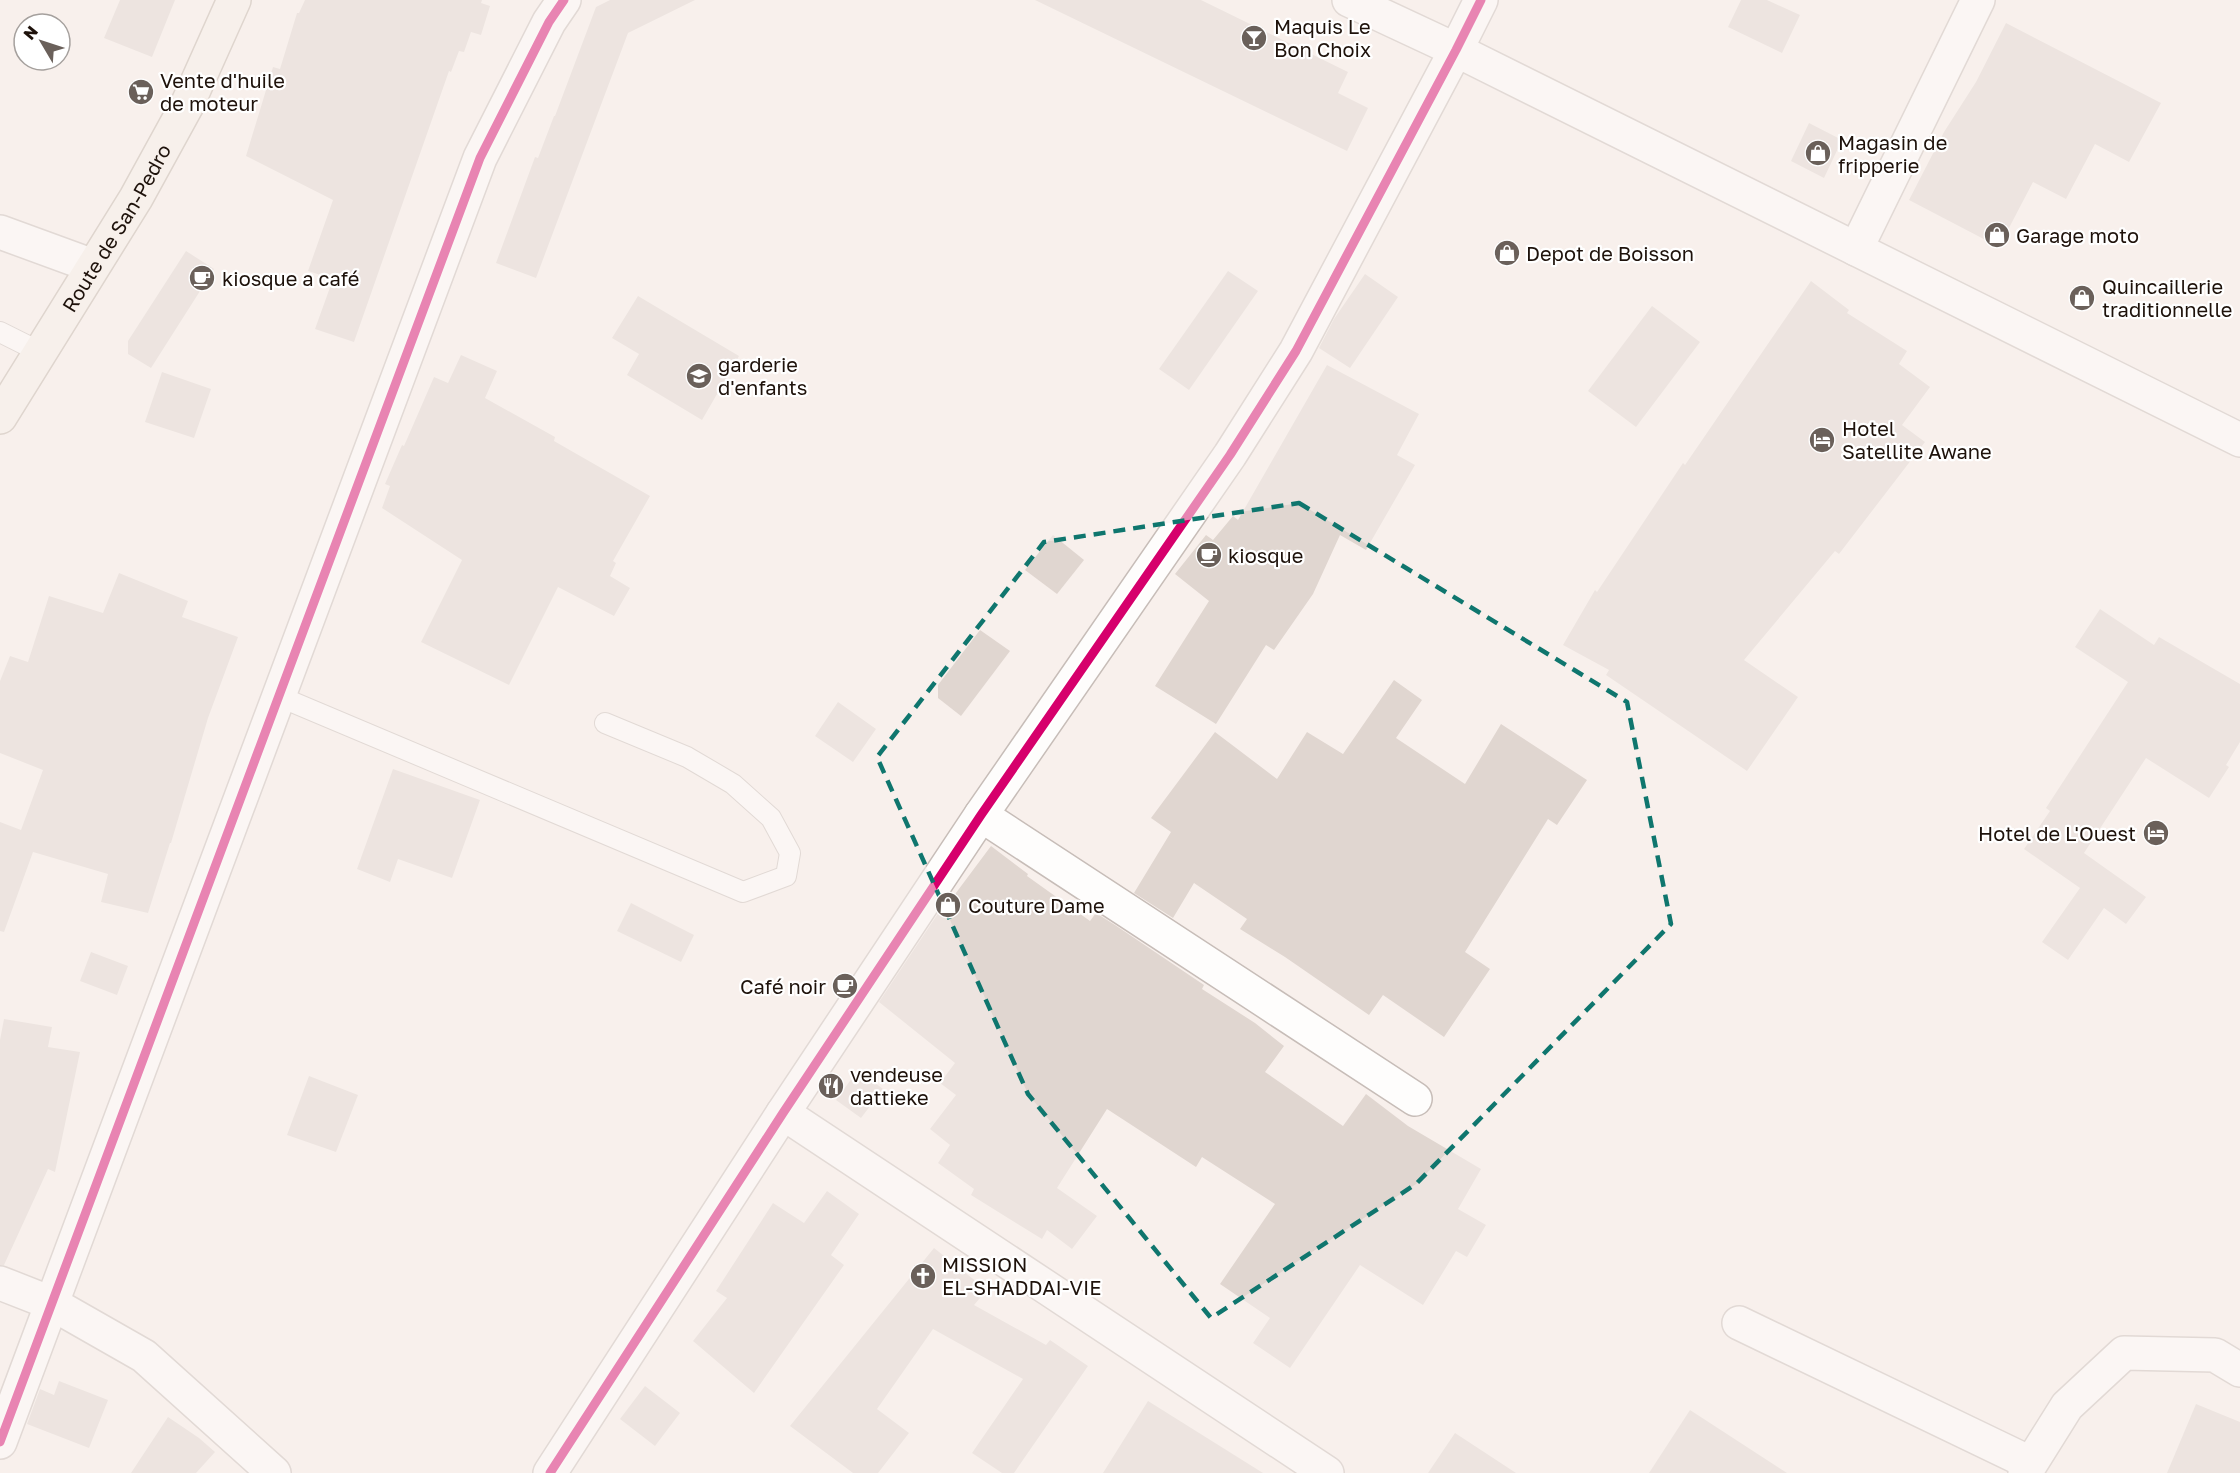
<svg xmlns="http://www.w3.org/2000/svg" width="2240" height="1473" font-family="'Golos Text',sans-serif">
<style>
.building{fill:#e0d6d0}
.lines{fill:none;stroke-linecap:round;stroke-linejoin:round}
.lane-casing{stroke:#c7bdb8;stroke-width:22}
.street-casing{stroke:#c7bdb8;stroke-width:36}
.secondary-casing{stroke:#c7bdb8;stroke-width:36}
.primary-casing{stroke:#c0b4a8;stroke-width:36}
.lane{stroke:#fefdfc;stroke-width:20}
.street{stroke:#fefdfc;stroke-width:33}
.secondary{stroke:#fefdfc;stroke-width:33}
.primary{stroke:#f5efe9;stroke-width:33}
.cycleway-casing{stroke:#fff;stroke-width:13}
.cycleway{stroke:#d6006c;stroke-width:9}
.marked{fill:none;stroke:#0f766e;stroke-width:4.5;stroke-dasharray:12 8;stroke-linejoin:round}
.labels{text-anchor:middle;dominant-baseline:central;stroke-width:4.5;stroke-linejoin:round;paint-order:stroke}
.poi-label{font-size:20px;fill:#1e120b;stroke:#fff;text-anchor:start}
.street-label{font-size:20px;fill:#1e120b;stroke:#fff}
</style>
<rect width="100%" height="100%" fill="#f8f0ec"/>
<g class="building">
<polygon points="120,0 175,0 152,57 104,38"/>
<polygon points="305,0 482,0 481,3 490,6 481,35 471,32 464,52 459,51 451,72 449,71 354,342 315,329 333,279 308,271 333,200 246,156 273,67 280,69 297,13 299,13"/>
<polygon points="610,0 695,0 628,33 536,278 496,263 535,157 538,158 554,116 555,116 596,7"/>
<polygon points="1035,0 1201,0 1348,72 1338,93 1368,108 1347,151"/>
<polygon points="1741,0 1767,0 1800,15 1782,53 1728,27"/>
<polygon points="2006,23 2161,103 2129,162 2095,144 2066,199 2033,182 1999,247 1909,200 1944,132 1976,82"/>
<polygon points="1809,123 1842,140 1824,178 1791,161"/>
<polygon points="186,251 214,269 151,368 128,354 128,341"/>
<polygon points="1228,271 1258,291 1189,390 1159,369"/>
<polygon points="1365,274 1398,297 1350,368 1319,348 1334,319"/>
<polygon points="1811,281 1849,310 1847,313 1907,351 1899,364 1930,387 1902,425 1925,442 1839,554 1835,551 1744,660 1798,697 1747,771 1606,675 1609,670 1563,645 1595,590 1597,592 1683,463 1685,465"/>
<polygon points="638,296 739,356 702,420 627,375 639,354 612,338"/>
<polygon points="1652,306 1700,342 1636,427 1588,391"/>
<polygon points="461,355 497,371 485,398 555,437 554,441 650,496 613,561 616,563 610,576 630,588 614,616 558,587 509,685 421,642 462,560 382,508 390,486 385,484 402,445 404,446 434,377 448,383"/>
<polygon points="1327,365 1419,414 1397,455 1415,465 1366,550 1340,535 1313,594 1274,650 1266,645 1216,724 1155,686 1209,601 1175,574 1206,535 1213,540 1233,516 1238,520"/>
<polygon points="162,372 211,389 194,438 145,422"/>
<polygon points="1053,535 1084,560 1057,594 1025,570"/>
<polygon points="119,573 188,601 182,617 238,637 208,718 171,843 170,843 148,913 101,902 108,874 33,852 4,932 0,931 0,822 21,830 43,770 0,753 0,681 10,656 28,662 49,596 103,613"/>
<polygon points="2100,609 2154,645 2159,637 2240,684 2240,742 2226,765 2229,767 2209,798 2146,758 2084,853 2146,897 2126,924 2104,908 2068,960 2042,942 2080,888 2024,849 2050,811 2046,808 2128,682 2075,647"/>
<polygon points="980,630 1010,651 961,716 938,698 938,685"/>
<polygon points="1394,680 1422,700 1396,738 1465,784 1501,724 1587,780 1557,825 1548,819 1465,952 1490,969 1444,1037 1383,995 1369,1015 1285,957 1240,929 1247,919 1194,883 1173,918 1134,893 1171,832 1151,818 1215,732 1277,779 1307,732 1343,754"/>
<polygon points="838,702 876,729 853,762 815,736"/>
<polygon points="393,769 480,800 452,878 398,859 390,882 357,869"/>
<polygon points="991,846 1028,874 1027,876 1090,921 1096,913 1115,925 1204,985 1202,989 1255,1023 1284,1046 1265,1072 1343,1126 1366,1094 1408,1126 1481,1169 1458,1209 1486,1225 1467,1257 1456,1251 1423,1305 1360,1265 1290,1368 1253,1343 1270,1318 1220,1284 1275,1204 1202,1157 1196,1167 1107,1109 1057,1188 1097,1216 1072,1249 1047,1230 1042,1239 971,1195 974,1189 938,1163 950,1145 930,1129 956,1095 940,1083 955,1063 879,1002 939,912 941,913"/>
<polygon points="631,903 694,935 681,962 617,931"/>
<polygon points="91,952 128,966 117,995 80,981"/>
<polygon points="4,1019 52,1027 48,1047 80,1052 55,1172 48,1169 4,1265 0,1265 0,1040"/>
<polygon points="858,1070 883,1089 861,1118 836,1100"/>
<polygon points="309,1076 358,1095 336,1152 287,1135"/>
<polygon points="827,1191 859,1214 831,1255 844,1265 754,1393 693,1341 727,1298 716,1291 773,1203 804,1223"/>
<polygon points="934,1248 987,1290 974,1305 1046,1345 1050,1340 1088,1366 1014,1473 1002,1473 972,1453 1023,1379 933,1329 877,1409 909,1433 878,1473 853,1473 790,1426"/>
<polygon points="59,1381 108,1400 89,1448 27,1424 40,1389 54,1395"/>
<polygon points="645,1386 680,1413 655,1446 620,1419"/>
<polygon points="1148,1401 1263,1473 1103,1473"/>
<polygon points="2196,1404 2240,1422 2240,1473 2167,1473"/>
<polygon points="1690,1410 1787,1473 1649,1473"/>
<polygon points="168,1417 199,1438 215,1452 196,1473 131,1473"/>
<polygon points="1455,1433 1516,1473 1428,1473"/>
</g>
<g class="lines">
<g class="lane-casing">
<g id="lane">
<polyline points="0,332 40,352"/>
<polyline points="278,696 743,892 786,876 790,853 771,818 733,784 687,757 605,723"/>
</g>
</g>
<g class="street-casing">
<g id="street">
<polyline points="0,232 93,266"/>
<polyline points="1856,249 1978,0"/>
<polyline points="981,815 1415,1099"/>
<polyline points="783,1113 1327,1473"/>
<polyline points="0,1283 51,1303 144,1356 274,1473"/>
<polyline points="1739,1323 2030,1463"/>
<polyline points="0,1442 480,158 549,22 564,0"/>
<polyline points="550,1473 783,1113 981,815 1230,455 1296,351 1456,50 1481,0"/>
<polyline points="2025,1473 2067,1406 2124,1353 2215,1355 2240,1370"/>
</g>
</g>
<g class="secondary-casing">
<polyline id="secondary" points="1349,0 1456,50 2240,440"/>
</g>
<g class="primary-casing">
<g id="primary">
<path id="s1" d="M 0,417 L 136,198 L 187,105 L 234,0"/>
</g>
</g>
<use href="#lane" class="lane"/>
<use href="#street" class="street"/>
<use href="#secondary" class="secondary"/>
<use href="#primary" class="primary"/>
<g class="cycleway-casing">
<g id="cycleway">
<polyline points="0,1442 480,158 549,22 564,0"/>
<polyline points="550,1473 783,1113 981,815 1230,455 1296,351 1456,50 1481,0"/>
</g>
</g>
<use href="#cycleway" class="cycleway"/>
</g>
<path d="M0 0H2240V1473H0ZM 1299,503 L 1627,702 L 1671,924 L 1416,1184 L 1211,1318 L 1028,1094 L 877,757 L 1044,542 Z" fill="#f8f0ec" fill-opacity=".55" fill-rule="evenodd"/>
<path class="marked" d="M 1299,503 L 1627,702 L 1671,924 L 1416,1184 L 1211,1318 L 1028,1094 L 877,757 L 1044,542 Z"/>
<defs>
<g id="bar-disc" transform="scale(1.35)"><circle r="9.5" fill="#6a605a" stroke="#fff"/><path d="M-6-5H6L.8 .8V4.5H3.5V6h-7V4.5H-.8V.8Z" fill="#fff"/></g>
<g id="supermarket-disc" transform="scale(1.35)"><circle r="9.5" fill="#6a605a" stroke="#fff"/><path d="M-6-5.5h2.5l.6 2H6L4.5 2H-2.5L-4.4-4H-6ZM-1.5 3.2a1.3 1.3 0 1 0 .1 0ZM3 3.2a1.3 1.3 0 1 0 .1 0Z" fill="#fff"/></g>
<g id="shop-disc" transform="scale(1.35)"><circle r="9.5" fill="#6a605a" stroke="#fff"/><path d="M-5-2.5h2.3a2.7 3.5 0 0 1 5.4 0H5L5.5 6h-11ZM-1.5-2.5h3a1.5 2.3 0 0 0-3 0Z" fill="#fff"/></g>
<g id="cafe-disc" transform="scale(1.35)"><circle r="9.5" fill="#6a605a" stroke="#fff"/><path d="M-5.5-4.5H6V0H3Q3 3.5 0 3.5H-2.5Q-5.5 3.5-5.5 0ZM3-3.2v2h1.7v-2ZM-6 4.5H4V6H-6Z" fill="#fff"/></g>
<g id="school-disc" transform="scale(1.35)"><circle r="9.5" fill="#6a605a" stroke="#fff"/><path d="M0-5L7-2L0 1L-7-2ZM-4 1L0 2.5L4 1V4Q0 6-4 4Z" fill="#fff"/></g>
<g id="hotel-disc" transform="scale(1.35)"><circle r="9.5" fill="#6a605a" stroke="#fff"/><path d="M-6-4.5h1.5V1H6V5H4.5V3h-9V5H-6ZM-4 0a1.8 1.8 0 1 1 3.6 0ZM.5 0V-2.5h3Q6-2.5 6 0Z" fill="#fff"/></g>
<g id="restaurant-disc" transform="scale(1.35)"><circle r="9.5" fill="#6a605a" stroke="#fff"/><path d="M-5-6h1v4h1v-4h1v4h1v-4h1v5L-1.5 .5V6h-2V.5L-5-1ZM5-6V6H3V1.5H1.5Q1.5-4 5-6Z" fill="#fff"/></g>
<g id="church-disc" transform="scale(1.35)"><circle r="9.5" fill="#6a605a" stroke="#fff"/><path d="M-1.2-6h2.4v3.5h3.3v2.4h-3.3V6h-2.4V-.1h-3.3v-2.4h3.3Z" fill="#fff"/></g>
</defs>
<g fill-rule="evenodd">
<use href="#bar-disc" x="1254" y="38"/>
<use href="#supermarket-disc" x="141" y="92"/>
<use href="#shop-disc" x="1818" y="153"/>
<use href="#shop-disc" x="1997" y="235"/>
<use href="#shop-disc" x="1507" y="253"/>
<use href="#cafe-disc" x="202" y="278"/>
<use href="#shop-disc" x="2082" y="298"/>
<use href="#school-disc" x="699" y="376"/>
<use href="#hotel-disc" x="1822" y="440"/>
<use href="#cafe-disc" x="1209" y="555"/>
<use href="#hotel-disc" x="2156" y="833"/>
<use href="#shop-disc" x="948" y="905"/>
<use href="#cafe-disc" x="845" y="986"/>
<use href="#restaurant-disc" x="831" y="1086"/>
<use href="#church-disc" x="923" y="1276"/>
</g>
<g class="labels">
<g class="poi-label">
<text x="1274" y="26">Maquis Le<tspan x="1274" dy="23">Bon Choix</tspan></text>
<text x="160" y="80">Vente d'huile<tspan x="160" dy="23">de moteur</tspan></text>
<text x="1838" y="142">Magasin de<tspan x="1838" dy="23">fripperie</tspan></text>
<text x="2016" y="235">Garage moto</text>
<text x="1526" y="253">Depot de Boisson</text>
<text x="222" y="278">kiosque a café</text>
<text x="2102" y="286">Quincaillerie<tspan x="2102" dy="23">traditionnelle</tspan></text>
<text x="718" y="364">garderie<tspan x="718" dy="23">d'enfants</tspan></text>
<text x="1842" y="428">Hotel<tspan x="1842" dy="23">Satellite Awane</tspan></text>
<text x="1228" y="555">kiosque</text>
<text x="2136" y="833" text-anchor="end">Hotel de L'Ouest</text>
<text x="968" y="905">Couture Dame</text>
<text x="826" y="986" text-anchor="end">Café noir</text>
<text x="850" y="1074">vendeuse<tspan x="850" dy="23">dattieke</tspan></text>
<text x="942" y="1264">MISSION<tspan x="942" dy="23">EL-SHADDAI-VIE</tspan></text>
</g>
<g class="street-label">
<text stroke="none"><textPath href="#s1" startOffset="222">Route de San-Pedro</textPath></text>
</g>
</g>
<g transform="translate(42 42) rotate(309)"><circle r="28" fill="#ffffff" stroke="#a5a09d" stroke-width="1.5"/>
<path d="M0-4.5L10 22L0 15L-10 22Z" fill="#6a605a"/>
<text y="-9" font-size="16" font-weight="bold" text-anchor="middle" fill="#1e120b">N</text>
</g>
</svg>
